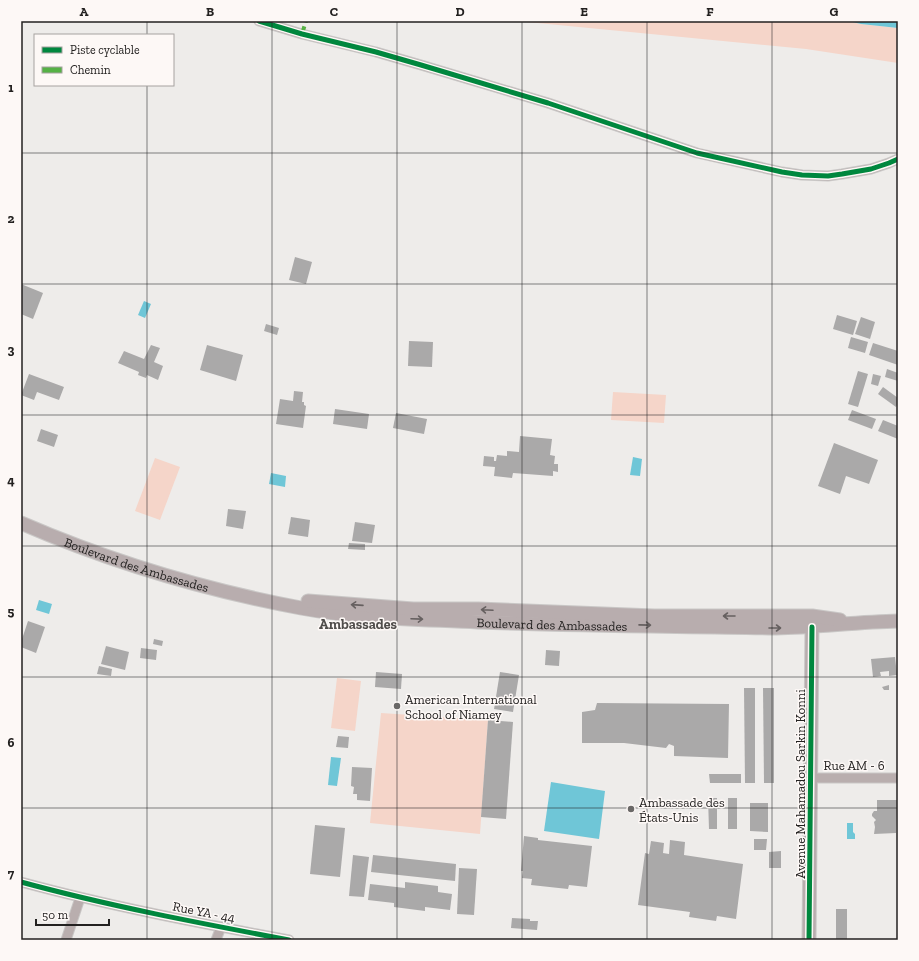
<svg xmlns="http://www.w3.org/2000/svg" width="919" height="961" font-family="'Zilla Slab',serif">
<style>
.green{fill:#f5d5c9}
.water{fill:#6fc6d7}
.building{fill:#aaa9a9}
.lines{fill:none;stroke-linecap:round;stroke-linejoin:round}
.street-casing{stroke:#c9c7c6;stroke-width:11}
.secondary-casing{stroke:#c9c7c6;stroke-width:15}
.street{stroke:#b9aeae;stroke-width:9}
.secondary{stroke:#b8adae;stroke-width:13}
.quiet{stroke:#55b145;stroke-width:4;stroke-dasharray:8 4;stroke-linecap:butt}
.cycleway-casing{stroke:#fdf8f6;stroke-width:8}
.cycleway{stroke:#00873e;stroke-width:5}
.oneway{stroke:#666060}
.grid{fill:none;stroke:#232120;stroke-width:1;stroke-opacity:0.55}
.poi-dot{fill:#6a6867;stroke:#fdf8f6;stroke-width:1.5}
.labels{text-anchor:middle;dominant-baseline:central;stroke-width:3;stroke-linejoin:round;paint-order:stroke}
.street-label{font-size:13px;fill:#232120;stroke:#fdf8f6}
.poi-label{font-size:13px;fill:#232120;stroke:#fdf8f6;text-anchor:start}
.neighbourhood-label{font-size:14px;font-weight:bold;fill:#504d4b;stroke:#fdf8f6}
.neatline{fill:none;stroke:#232120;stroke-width:1.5}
.grid-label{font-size:13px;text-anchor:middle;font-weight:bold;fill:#232120}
</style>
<rect width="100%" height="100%" fill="#eeecea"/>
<g class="green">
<polygon points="517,21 848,21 861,24 898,28 898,63 806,49"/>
<polygon points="613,392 666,395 664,423 611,420"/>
<polygon points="155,458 180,467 160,520 135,511"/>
<polygon points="337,678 361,681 355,731 331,728"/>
<polygon points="381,713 488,720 480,834 370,823"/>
</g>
<g class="water">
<polygon points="848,21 898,21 898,28 861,24"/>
<polygon points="144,301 151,304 145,318 138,315"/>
<polygon points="633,457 642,459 640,476 630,475"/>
<polygon points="271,473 286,476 285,487 269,484"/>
<polygon points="39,600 52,604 49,614 36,610"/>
<polygon points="331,757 341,758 337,786 328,785"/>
<polygon points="551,782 605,791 599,839 544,831"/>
<polygon points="847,823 853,823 853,832 855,834 855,839 847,839"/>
</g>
<g class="building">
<polygon points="295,257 312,262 306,284 289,280"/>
<polygon points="21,284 43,293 33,319 21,314"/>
<polygon points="837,315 857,321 853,335 833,329"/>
<polygon points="861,317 875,322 870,339 855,334"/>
<polygon points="266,324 279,328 277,335 264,331"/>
<polygon points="851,337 868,342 865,353 848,348"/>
<polygon points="409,341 433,342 432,367 408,366"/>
<polygon points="873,343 898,351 898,365 869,355"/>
<polygon points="151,345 160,348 154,362 163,366 158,380 147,375 146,378 138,375 139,372 118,363 124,351 144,359"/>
<polygon points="207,345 243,355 236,381 200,370"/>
<polygon points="887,369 898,373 898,381 885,377"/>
<polygon points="858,371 868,374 858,407 848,404"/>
<polygon points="29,374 64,387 59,400 37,392 34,400 21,395"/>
<polygon points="873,374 881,376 878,386 871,384"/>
<polygon points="883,387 898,398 898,403 896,407 878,394"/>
<polygon points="294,391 303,392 302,402 304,402 304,405 306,406 303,428 276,424 280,399 293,401"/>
<polygon points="335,409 369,414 367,429 333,424"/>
<polygon points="852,410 876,419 872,429 848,420"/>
<polygon points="396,413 427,419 424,434 393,428"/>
<polygon points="883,420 898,426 898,439 878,431"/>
<polygon points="41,429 58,435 54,447 37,441"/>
<polygon points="520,436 552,439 550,455 555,456 554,464 558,464 558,472 553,471 553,476 513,473 512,478 494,476 495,467 483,466 484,456 494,457 494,461 496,461 497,455 507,456 507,451 519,452"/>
<polygon points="834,443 878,460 869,484 846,476 840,494 818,486"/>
<polygon points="228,509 246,511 243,529 226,526"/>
<polygon points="291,517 310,520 308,537 288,534"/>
<polygon points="355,522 375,525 372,543 352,541"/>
<polygon points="349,543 365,544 365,550 348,549"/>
<polygon points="28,621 45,627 36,653 21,647 21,642"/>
<polygon points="154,639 163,641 162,646 153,644"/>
<polygon points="106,646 129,652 125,670 101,664"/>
<polygon points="141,648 157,650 156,660 140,658"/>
<polygon points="546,650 560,651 559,666 545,665"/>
<polygon points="895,657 897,675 889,676 889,671 880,672 881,676 873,677 871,659"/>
<polygon points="99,666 112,669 111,676 97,674"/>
<polygon points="376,672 402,674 401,689 375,687"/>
<polygon points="500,672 519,675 513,712 494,709"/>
<polygon points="889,685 889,690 884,690 882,687"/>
<polygon points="744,688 755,688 755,783 745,783"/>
<polygon points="763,688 774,688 774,783 764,783"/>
<polygon points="597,703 729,704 728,758 674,756 674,746 669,744 666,748 624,743 582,743 582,712 595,710"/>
<polygon points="488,720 513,722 506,819 481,817"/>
<polygon points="338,736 349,737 348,748 336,747"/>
<polygon points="352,767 372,768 370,801 357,800 357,794 353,794 354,787 351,786"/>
<polygon points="709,774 741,774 741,783 710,783"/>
<polygon points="708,798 717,798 717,829 709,829"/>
<rect x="728" y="798" width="9" height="31"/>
<polygon points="877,800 897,800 896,833 874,834 875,827 874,822 876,820 872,816 872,814 874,811 877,811"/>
<polygon points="750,803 768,803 768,832 750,831"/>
<polygon points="315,825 345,828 340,877 310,874"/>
<polygon points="524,836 538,838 538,840 592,846 587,887 569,885 568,889 531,885 532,879 522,878 523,871 521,871"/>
<polygon points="754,839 767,839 766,850 754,850"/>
<polygon points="670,840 685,842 684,855 743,864 736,919 717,916 716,921 689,917 690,912 638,905 645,853 649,854 651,841 664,843 663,853 669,854"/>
<polygon points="781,851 781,868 769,868 769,852"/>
<polygon points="353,855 369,857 364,897 349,896"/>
<polygon points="373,855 456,864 455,881 371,872"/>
<polygon points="459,868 477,869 474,915 457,914"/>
<polygon points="405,882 438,886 438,892 452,894 450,910 425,907 425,911 394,907 394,903 368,900 370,884 405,888"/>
<rect x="836" y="909" width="11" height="31"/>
<polygon points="512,918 530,919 530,921 538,921 537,930 511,928"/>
</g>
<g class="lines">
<g class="street-casing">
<g id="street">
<polyline points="259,21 302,34 376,52 421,65 548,103 697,153 782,172 802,175 828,176 842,174 871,169 889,163 898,159"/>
<polyline points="810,778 898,778"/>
<path d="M 21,882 C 109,906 199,923 289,940"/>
<polyline points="66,940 80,898"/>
<polyline points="216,940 221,927"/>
</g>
</g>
<g class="secondary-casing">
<g id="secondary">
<path id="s1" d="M 21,523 C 111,562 205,590 301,608 C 360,619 419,619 478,622 C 577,626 677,626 776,628 C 817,627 857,622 898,621"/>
<polyline points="308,601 413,609 478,609 654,616 812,616 840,620"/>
<polyline points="809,940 812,627"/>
</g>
</g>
<use href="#street" class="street"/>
<use href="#secondary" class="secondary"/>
<polyline class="quiet" points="302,34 306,21"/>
<g class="cycleway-casing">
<g id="cycleway">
<polyline points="259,21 302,34 376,52 421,65 548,103 697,153 782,172 802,175 828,176 842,174 871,169 889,163 898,159"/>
<path d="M 21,882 C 109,906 199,923 289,940"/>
<polyline points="809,940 812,627"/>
</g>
</g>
<use href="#cycleway" class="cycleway"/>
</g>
<defs><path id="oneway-shaft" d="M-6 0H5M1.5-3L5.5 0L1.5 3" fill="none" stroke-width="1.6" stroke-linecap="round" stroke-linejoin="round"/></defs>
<g class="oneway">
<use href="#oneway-shaft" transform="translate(357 605) rotate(-176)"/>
<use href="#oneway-shaft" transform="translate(487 610) rotate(-177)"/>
<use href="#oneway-shaft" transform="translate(729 616) rotate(-180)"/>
<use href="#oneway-shaft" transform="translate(417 619) rotate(2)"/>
<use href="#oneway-shaft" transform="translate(645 625) rotate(1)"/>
<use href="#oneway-shaft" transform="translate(775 628)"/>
</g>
<path class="grid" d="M 147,21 L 147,35M 272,21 L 272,940M 397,21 L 397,940M 522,21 L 522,940M 647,21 L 647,940M 772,21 L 772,940M 147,85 L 147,940M 21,153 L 898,153M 21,284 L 898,284M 21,415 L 898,415M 21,546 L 898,546M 21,677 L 898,677M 21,808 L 898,808"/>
<g class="poi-dot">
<circle cx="397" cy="706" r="4"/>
<circle cx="631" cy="809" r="4"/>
</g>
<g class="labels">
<g class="street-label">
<text stroke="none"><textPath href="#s1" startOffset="123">Boulevard des Ambassades</textPath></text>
<text stroke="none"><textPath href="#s1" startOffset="545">Boulevard des Ambassades</textPath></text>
<text x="854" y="765">Rue AM - 6</text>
<text transform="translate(800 784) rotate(-90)">Avenue Mahamadou Sarkin Konni</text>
<text transform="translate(204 912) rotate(11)">Rue YA - 44</text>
</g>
<g class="poi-label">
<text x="405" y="699">American International<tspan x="405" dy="15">School of Niamey</tspan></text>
<text x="639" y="802">Ambassade des<tspan x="639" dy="15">États-Unis</tspan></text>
</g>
<g class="neighbourhood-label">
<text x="358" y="624">Ambassades</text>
</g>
</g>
<rect width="919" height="961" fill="none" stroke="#fdf8f6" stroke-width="44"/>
<rect x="34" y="34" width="140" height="52" fill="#fdf8f6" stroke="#a6a2a0"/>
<rect x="42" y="47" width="20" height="6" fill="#00873e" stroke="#a6a2a0"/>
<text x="70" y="54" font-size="12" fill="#232120">Piste cyclable</text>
<rect x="42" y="67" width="20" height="6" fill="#55b145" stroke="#a6a2a0"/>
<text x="70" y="74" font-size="12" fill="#232120">Chemin</text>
<path d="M36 919v6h73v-6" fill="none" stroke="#232120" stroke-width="2"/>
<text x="42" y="919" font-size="12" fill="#232120" stroke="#fdf8f6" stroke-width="3" paint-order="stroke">50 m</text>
<rect x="22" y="22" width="875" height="917" class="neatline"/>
<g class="grid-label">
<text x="84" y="16">A</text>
<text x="210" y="16">B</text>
<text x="334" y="16">C</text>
<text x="460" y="16">D</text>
<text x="584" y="16">E</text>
<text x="710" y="16">F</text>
<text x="834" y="16">G</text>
<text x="11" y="92">1</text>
<text x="11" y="223">2</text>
<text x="11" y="354">3</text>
<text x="11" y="485">4</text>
<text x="11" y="616">5</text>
<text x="11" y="747">6</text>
<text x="11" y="878">7</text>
</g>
</svg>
